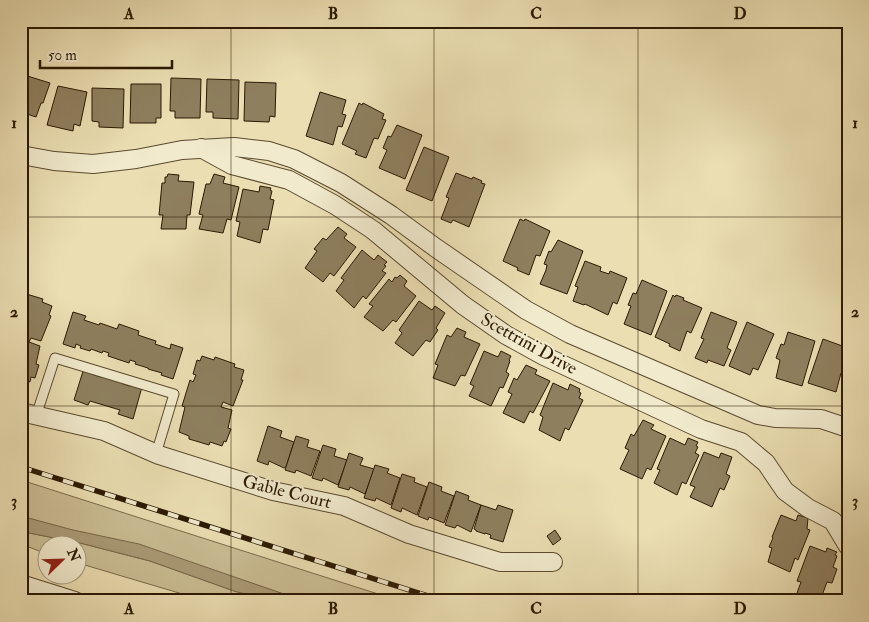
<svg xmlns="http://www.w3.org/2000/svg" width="869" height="622" font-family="'IM FELL Double Pica',serif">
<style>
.green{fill:#cabd94;stroke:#7a6b4b}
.water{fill:#a99b76;stroke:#776748}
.building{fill:#8e7f5e;stroke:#2b1902}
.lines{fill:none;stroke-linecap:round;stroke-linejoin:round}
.lane-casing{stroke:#5b4a2e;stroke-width:11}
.street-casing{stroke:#5b4a2e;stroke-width:20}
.lane{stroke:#f1eacd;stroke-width:9}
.street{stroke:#f1eacd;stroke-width:18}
.rail-casing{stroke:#2b1902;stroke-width:5.5}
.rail{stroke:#f1eacd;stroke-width:4;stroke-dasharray:11;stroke-linecap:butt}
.grid{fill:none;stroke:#2b1902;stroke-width:1;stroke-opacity:0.55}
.labels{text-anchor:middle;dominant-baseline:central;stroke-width:4;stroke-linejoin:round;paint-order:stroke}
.street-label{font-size:18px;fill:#2b1902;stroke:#f1eacd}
.neatline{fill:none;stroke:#2b1902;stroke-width:2}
.grid-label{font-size:16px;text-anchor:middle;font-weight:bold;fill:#2b1902}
</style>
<rect width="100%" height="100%" fill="#eadeb2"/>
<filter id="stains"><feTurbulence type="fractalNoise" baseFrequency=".004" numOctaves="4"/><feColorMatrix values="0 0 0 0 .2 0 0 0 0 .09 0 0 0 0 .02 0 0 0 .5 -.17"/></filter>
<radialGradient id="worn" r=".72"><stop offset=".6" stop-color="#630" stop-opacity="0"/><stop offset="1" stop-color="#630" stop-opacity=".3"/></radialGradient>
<g class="green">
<polygon points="21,480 400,601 304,601 245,581 21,516"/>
<polygon points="21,530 24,532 80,543 150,561 234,591 272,601 206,601 78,563 78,544 48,544 47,554 21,544"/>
</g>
<polygon class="water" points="21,516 73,530 139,544 304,601 272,601 234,591 150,561 80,543 24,532 21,530"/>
<g class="building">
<polygon points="21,74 50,83 43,103 41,103 36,117 21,112"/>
<polygon points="171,78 201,79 200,118 175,118 175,111 170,111"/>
<polygon points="207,79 239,80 238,119 213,118 213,112 206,112"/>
<polygon points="245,82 276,83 275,117 270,116 269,122 244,121"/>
<polygon points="131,84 161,84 161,118 156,118 156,123 130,123"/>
<polygon points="58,86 87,92 80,126 74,124 73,131 47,125"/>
<polygon points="92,88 124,89 123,128 99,127 99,122 92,121"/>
<polygon points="320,92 346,100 342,114 346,115 342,127 338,126 333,145 306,136"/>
<polygon points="359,103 362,105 363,103 384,114 382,119 386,120 378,139 374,138 366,158 355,154 357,151 342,144"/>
<polygon points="397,125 422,135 405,179 379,168 387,150 383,148 388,136 391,137"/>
<polygon points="424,147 449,157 432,201 406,190"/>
<polygon points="456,173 472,179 473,177 482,181 481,183 485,184 469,227 453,220 451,223 441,219 449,198 446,197"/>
<polygon points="168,174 179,175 178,181 194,182 190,215 187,215 186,229 161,229 163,215 159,215 162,183 165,183 165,177 167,177"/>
<polygon points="214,174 225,177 223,183 239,187 231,220 227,219 223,233 199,229 203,215 199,214 206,184 210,184"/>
<polygon points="260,186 271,188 270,190 272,191 270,199 274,200 268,230 263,229 260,243 237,236 240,222 236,221 243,189 259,192"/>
<polygon points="520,219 524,221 525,219 550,231 540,256 536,255 529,275 517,270 518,268 503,261"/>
<polygon points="338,227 347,234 344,238 356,247 334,276 330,273 323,282 305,268 317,251 314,249 323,238 326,240"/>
<polygon points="558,240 583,251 567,294 540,284 546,270 547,265 544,264 549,251 551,252"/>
<polygon points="362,250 374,260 378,255 387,262 384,265 386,266 382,271 386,273 366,299 363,296 354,308 336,291 344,280 341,278"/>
<polygon points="585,261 601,267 600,271 609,274 610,271 627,278 617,304 613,302 608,315 585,304 584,305 573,301 578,287 575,286"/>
<polygon points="400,275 407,281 404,286 416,296 396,322 393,320 383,331 364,317 373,306 369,304 389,279 392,282 395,277 397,278"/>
<polygon points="642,280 667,291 651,335 624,324 631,306 628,305 633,293 636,294"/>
<polygon points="23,293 43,299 42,302 52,306 49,315 51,316 41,341 31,338 29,342 40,346 36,364 39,365 35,378 31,377 30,382 21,379 21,295"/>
<polygon points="673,295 675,297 676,295 684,298 683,300 702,308 691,333 687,331 680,351 669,346 670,344 655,337"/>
<polygon points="419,301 432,310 435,306 445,313 436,328 438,330 430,342 426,340 413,356 395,343 402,333 399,330"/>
<polygon points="73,312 86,316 84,320 99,325 100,323 117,329 119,324 139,331 138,335 156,341 155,344 170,349 171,344 183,348 173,379 161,375 162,373 148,369 148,368 135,364 136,362 130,360 129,363 108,356 109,353 103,351 102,353 91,349 90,351 80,348 81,346 76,344 75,348 63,344"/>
<polygon points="711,312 737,322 727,348 731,350 724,366 708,360 707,363 695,358 704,339 701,338"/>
<polygon points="747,322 774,334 758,370 753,368 750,375 729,366"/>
<polygon points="457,328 466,332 464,337 480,344 465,376 461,375 455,386 433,378 438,365 435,364 447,335 451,337"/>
<polygon points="788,332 815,341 802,386 776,378 780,360 776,358 781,344 784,345"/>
<polygon points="823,339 848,348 846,361 848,363 844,374 841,373 836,392 808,383"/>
<polygon points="484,351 498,357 501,351 511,356 509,360 510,361 506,372 509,374 503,388 500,387 491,406 469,396 474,386 470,384"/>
<polygon points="202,356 214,360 215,357 235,364 234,367 244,370 241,380 243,380 233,406 223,402 221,407 232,410 228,428 231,429 226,442 224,441 222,446 210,442 209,445 189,439 189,436 179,432 185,407 182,406 190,380 193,382 196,375 193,374 197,360 200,361"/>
<polygon points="526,365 537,370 535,374 550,381 533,413 530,411 524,423 503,413 512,394 508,392 514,378 517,380"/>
<polygon points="84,368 95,372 94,375 101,377 102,375 110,378 110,379 123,382 123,384 130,386 131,383 142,387 133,419 118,414 120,410 90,401 88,405 74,400"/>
<polygon points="553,383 568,390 570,384 580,389 579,392 581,393 579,398 583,400 569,430 565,428 560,441 539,430 543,417 540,415"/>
<polygon points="643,420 654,425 651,429 666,436 651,470 647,468 642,479 620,469 629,450 625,448 631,434 634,436"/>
<polygon points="268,426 282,431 280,437 294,442 286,467 284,468 269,461 268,465 257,461"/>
<polygon points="296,436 309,440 307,447 320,451 311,476 296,470 295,473 285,470"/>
<polygon points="670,438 685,445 688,438 698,442 696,446 698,447 695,453 699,455 686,484 682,482 677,495 654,483 660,470 657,469"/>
<polygon points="323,445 336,449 334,456 347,460 338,485 323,478 322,481 312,478"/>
<polygon points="704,452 719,458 721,453 732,457 726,474 730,476 724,490 720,488 712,507 690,497 695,487 690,485"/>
<polygon points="349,453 363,458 360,465 374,469 365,494 350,487 349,490 338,487"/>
<polygon points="375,465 389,469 387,473 400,478 391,505 376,498 375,501 364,498"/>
<polygon points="402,474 415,478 414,482 427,487 417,515 402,508 401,512 391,508"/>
<polygon points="429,482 442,487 441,491 454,496 444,523 429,517 428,520 418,516"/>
<polygon points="456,491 469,496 468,500 481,505 471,532 457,525 455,528 445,525"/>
<polygon points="481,505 496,510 498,505 513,510 503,542 490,538 491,535 485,533 485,534 476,531 476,530 474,529"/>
<polygon points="781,515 796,521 798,515 808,518 807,529 810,530 798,560 795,558 790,572 768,562 772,548 769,547 773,538 772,537"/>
<polygon points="555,530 561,539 553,545 547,536"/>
<polygon points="810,546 826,552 827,548 837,552 835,555 837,556 833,567 837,569 832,583 827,582 820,601 797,593 801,582 797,581"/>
</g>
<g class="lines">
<g class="lane-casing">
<polyline id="lane" points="36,416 55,358 174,394 156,454"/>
</g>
<g class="street-casing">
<g id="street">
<polyline points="201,148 232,165 289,180 335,205 373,230 463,305 506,335 544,356 701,429 741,442 766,463 785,491 808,508 833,521 848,546"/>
<polyline points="21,155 54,161 93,164 136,159 182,150 234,147 269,151 294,159 341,183 391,215 436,248 526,310 570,334 758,415 775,418 821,419 848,428"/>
<polyline points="21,412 104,431 159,455 273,491 344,506 409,534 500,562 553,562"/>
<polyline points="21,584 75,601"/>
</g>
</g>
<use href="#lane" class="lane"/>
<use href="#street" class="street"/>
<g class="rail-casing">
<polyline id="rail" points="21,467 444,601"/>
</g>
<use href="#rail" class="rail"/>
</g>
<path class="grid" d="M 231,21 L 231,601M 434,21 L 434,601M 638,21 L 638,601M 21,217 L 848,217M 21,406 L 848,406"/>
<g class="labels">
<g class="street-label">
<text transform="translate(529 344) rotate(29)">Scettrini Drive</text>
<text transform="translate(287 492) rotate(14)">Gable Court</text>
</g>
</g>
<rect width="869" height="622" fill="none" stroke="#eadeb2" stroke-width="55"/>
<g transform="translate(62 560) rotate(67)"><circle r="24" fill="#f1eacd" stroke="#a2967c"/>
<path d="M0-4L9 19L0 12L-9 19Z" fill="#8f2418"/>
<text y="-8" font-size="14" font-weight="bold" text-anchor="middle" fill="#2b1902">N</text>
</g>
<path d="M40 60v8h132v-8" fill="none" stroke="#2b1902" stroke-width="2.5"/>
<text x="48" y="60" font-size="15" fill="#2b1902" stroke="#f1eacd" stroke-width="4" paint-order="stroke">50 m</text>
<rect x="28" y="28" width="814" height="566" class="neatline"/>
<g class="grid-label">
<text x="129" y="19">A</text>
<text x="333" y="19">B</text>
<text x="536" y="19">C</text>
<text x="740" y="19">D</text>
<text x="14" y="128">1</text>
<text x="855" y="128">1</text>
<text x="14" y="317">2</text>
<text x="855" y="317">2</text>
<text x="14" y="506">3</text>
<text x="855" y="506">3</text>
<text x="129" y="614">A</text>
<text x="333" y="614">B</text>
<text x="536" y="614">C</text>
<text x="740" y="614">D</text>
</g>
<rect width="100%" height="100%" filter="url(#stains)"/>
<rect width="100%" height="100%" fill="url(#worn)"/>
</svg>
